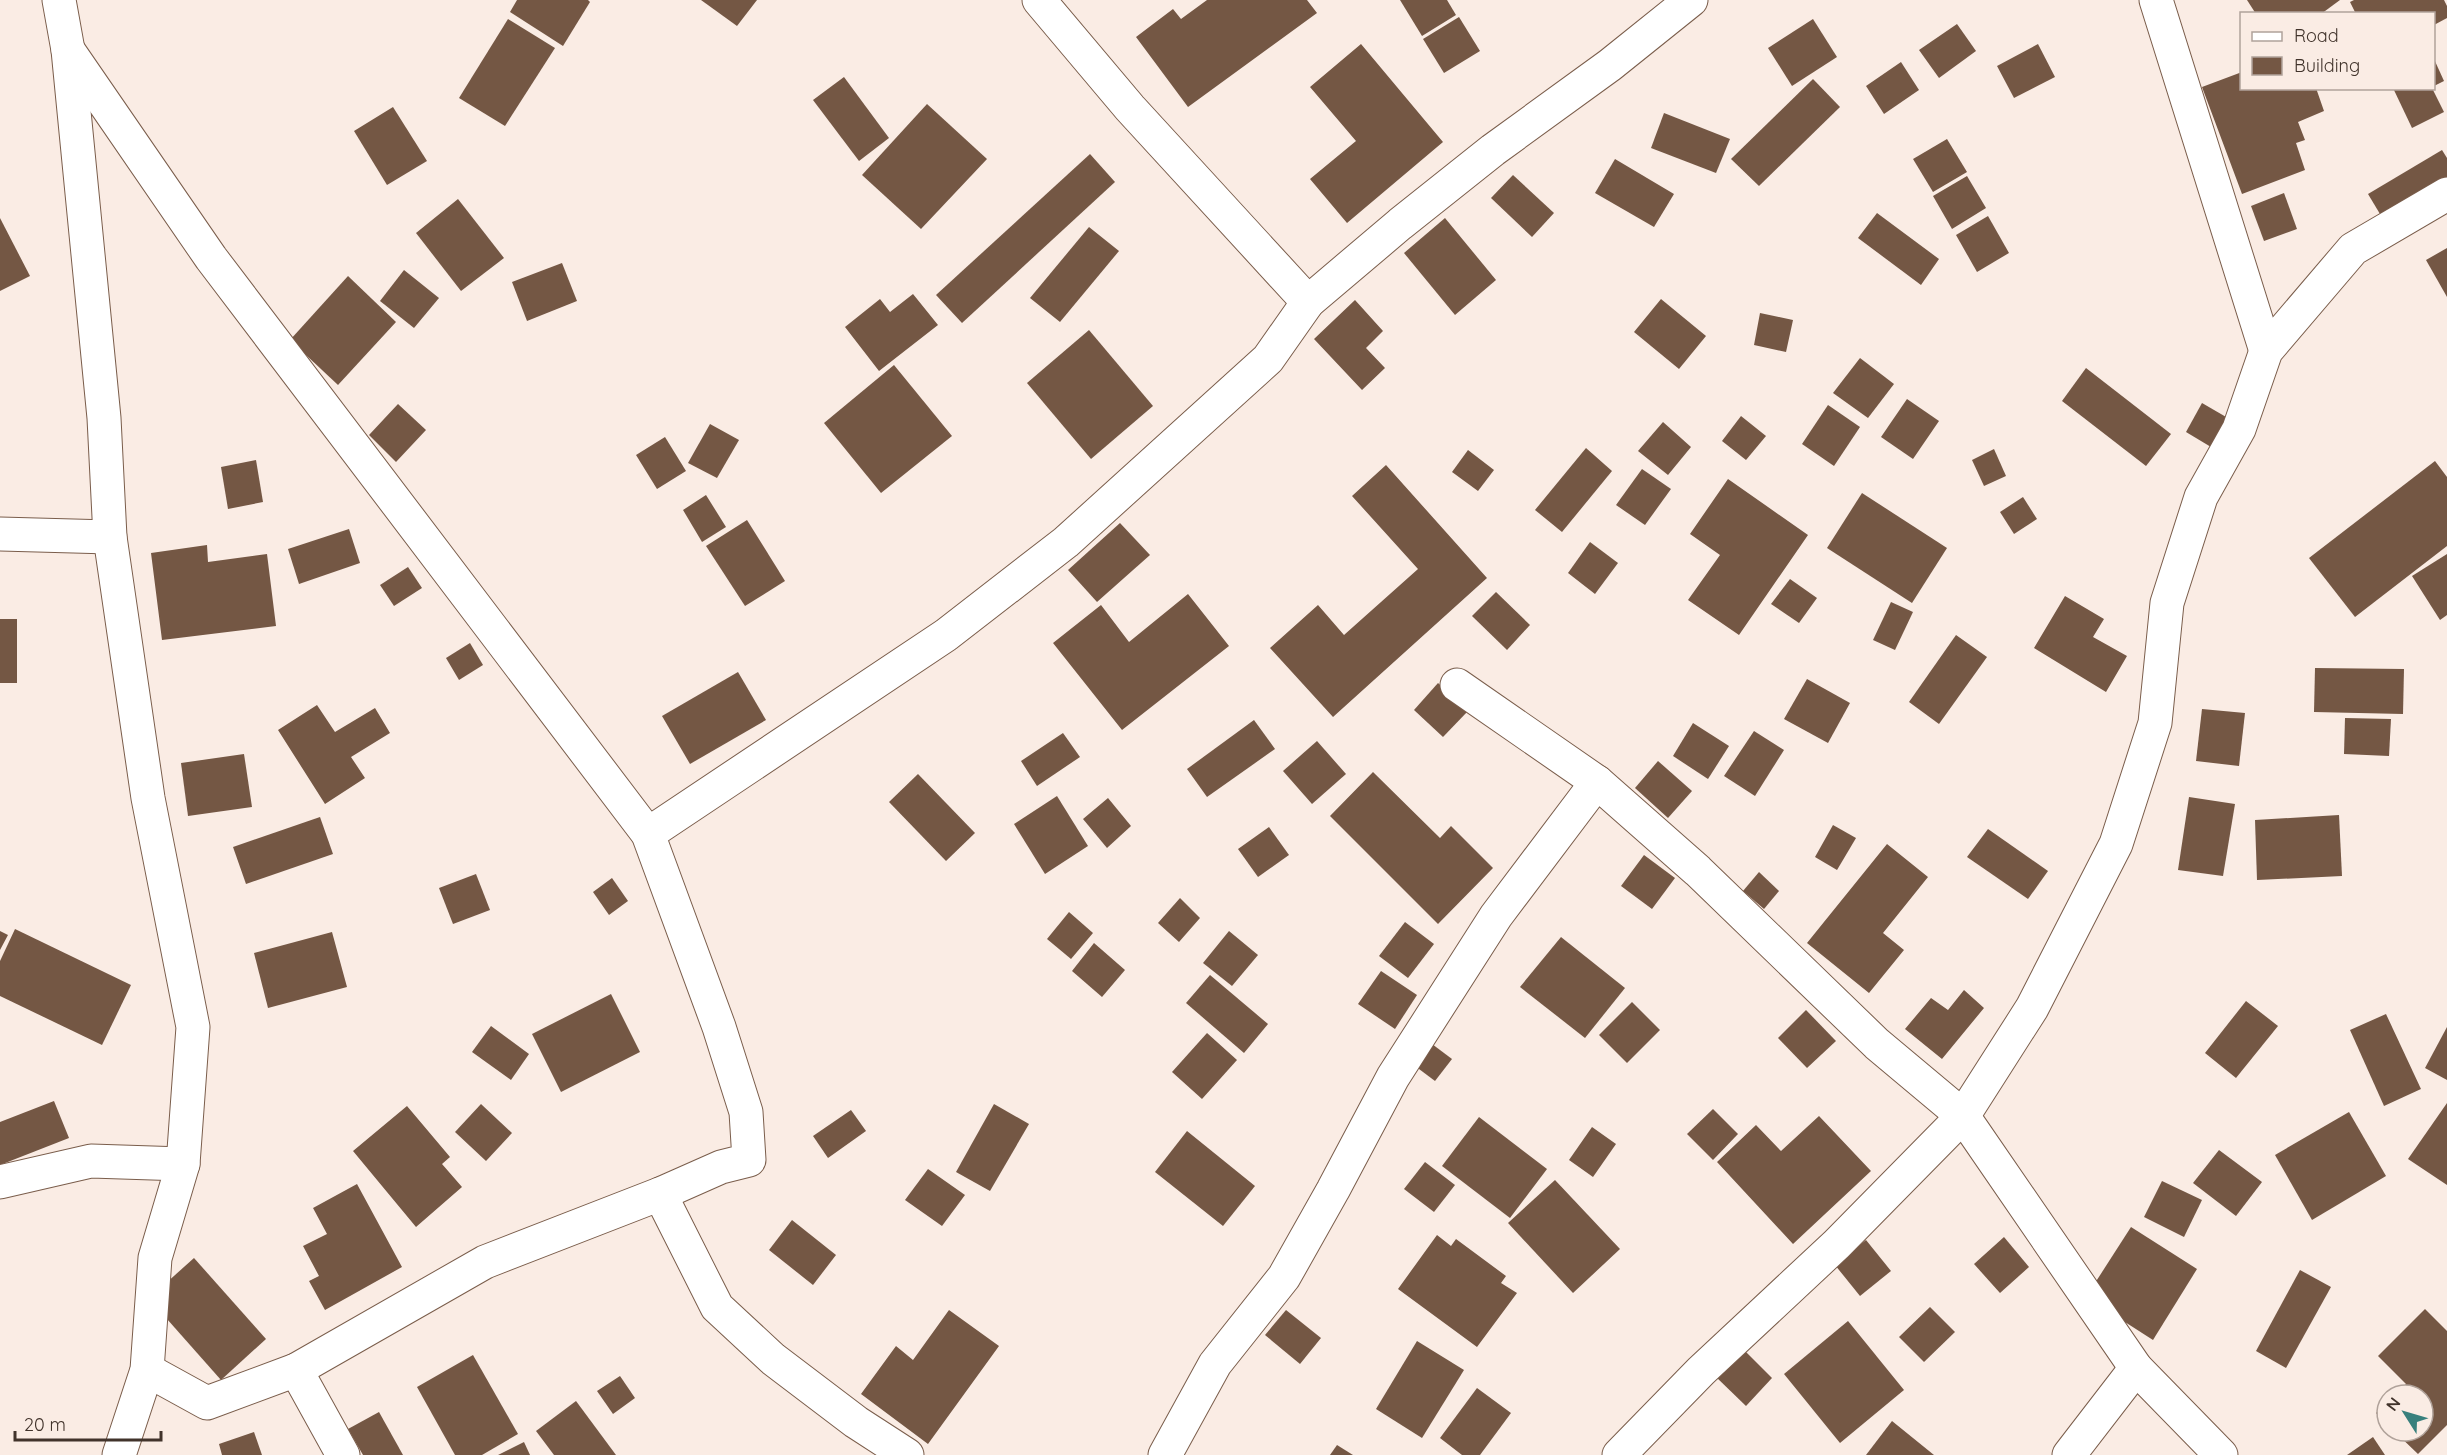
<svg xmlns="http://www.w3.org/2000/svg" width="2447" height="1455" font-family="Quicksand,sans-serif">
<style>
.building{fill:#745744}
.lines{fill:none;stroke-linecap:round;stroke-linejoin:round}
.minor-casing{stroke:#7a5d4b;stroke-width:35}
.minor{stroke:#fff;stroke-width:33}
</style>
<rect width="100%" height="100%" fill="#faece4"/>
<g class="building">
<polygon points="517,0 588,0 590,2 563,46 510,12"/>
<polygon points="701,0 757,0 737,26"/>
<polygon points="1207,0 1307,0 1317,13 1188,107 1136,37 1173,9 1181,19"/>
<polygon points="1400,0 1447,0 1456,15 1422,36"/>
<polygon points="2247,0 2340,0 2321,14 2256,14"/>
<polygon points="2354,0 2444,0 2447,6 2447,18 2434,25 2434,14 2356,14 2350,2"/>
<polygon points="1459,17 1480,51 1444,73 1423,39"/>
<polygon points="508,19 555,48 505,126 459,98"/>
<polygon points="1813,19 1837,57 1792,86 1768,48"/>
<polygon points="1957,24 1976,51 1939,78 1919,50"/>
<polygon points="1361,44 1443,142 1347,223 1310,179 1356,141 1310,87"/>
<polygon points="2038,44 2055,77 2014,98 1997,66"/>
<polygon points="2434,59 2444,81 2434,86"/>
<polygon points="1901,62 1919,90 1884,114 1866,86"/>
<polygon points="2242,72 2242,88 2316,88 2324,111 2298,122 2305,140 2296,143 2305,170 2242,194 2202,87"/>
<polygon points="844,77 889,138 859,161 813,100"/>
<polygon points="1813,79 1840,107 1759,186 1731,159"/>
<polygon points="2393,88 2432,88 2444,112 2412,128"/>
<polygon points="927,104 987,159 921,229 862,175"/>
<polygon points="393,107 427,161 387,185 354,131"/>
<polygon points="1664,113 1730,139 1716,173 1651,148"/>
<polygon points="1947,139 1967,172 1933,192 1913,159"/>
<polygon points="2442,150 2447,158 2447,187 2386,224 2368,194"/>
<polygon points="1090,154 1115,182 962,323 936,295"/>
<polygon points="1615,159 1674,194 1654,227 1595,193"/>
<polygon points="1513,175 1554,213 1532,237 1491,198"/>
<polygon points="1967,176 1986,208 1952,229 1933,196"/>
<polygon points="2284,193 2297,229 2264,241 2251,206"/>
<polygon points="458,199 504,258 461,291 416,233"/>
<polygon points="1877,213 1939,259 1921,285 1858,238"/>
<polygon points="1988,216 2009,253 1977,272 1956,235"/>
<polygon points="0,218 30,276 0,291"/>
<polygon points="1445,218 1496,280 1455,315 1404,253"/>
<polygon points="1089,227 1119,251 1060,322 1030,298"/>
<polygon points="2447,248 2447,297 2426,260"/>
<polygon points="562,263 577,301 527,321 512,282"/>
<polygon points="404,270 439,298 414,328 380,301"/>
<polygon points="348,276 396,322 338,385 290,340"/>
<polygon points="913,294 938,325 879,371 845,327 880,299 890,312"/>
<polygon points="1661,299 1706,336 1679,369 1634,332"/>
<polygon points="1355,300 1383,331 1366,348 1385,368 1362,390 1314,339"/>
<polygon points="1760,313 1793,320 1786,352 1754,345"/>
<polygon points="1089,330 1153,406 1091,459 1027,383"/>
<polygon points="1860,358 1894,384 1868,418 1833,393"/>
<polygon points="894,365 952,436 881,493 824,423"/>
<polygon points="2086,368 2171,434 2146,466 2062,401"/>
<polygon points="1907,399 1939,421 1913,459 1881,437"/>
<polygon points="2202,403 2233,421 2216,450 2186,432"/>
<polygon points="398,404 426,430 396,462 369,435"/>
<polygon points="1828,405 1860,427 1834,466 1802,444"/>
<polygon points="1741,416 1766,436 1746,460 1722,441"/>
<polygon points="1663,422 1691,447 1668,475 1638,451"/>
<polygon points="710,424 739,440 717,478 688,463"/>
<polygon points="665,437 686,471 657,489 636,455"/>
<polygon points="1586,448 1612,471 1562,532 1535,510"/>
<polygon points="1994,449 2006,476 1984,486 1972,460"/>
<polygon points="1468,450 1494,470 1478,491 1452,472"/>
<polygon points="256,460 263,502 228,509 221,467"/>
<polygon points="2435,461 2447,477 2447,546 2355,617 2309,558"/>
<polygon points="1386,465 1487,578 1333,717 1270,648 1318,605 1344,635 1418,569 1352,496"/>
<polygon points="1642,469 1671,489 1645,525 1616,505"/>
<polygon points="1728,479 1808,535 1739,635 1688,600 1720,555 1690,534"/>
<polygon points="1862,493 1947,548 1912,603 1827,548"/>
<polygon points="706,495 726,527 702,542 683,510"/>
<polygon points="2023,497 2037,519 2014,534 2000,512"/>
<polygon points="747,520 785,581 745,606 706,546"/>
<polygon points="1120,523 1150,555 1097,602 1068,570"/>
<polygon points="349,529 360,563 299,584 288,549"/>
<polygon points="1590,542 1618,563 1595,594 1568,573"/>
<polygon points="207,545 208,562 267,554 276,626 162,640 151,553"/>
<polygon points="2447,554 2447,615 2440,620 2412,576"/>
<polygon points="408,567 422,588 394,606 380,585"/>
<polygon points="1790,579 1817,598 1799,623 1771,604"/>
<polygon points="1496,592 1530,625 1507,650 1472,616"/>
<polygon points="1188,594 1229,646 1122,730 1053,643 1101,605 1129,642"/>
<polygon points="2065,596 2104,619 2093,637 2127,656 2106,692 2034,648"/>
<polygon points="1891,602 1913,612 1895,650 1873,640"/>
<rect x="0" y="619" width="17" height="64"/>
<polygon points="1956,635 1987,657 1939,724 1909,702"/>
<polygon points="470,643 483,665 459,680 446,658"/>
<polygon points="2315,668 2404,669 2403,714 2314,712"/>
<polygon points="738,672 766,720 690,764 662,716"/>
<polygon points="1807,679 1850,703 1828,743 1784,719"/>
<polygon points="1438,683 1468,711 1443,737 1414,710"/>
<polygon points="317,705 335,732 375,708 390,733 351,757 365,778 325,804 278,730"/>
<polygon points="2202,709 2245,713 2239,766 2196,761"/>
<polygon points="2345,718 2391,719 2389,756 2344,754"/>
<polygon points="1254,720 1275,749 1207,797 1187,769"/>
<polygon points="1693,723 1729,746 1708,779 1673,756"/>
<polygon points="1754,731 1784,750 1755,796 1724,776"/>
<polygon points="1063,733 1080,757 1037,786 1021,761"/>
<polygon points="1317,741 1346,774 1312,804 1283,771"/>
<polygon points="244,754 252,807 188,816 181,763"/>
<polygon points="1658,761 1692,791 1668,818 1635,788"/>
<polygon points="1373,772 1440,838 1451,826 1493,868 1438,924 1330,816"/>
<polygon points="918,774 975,833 946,861 889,802"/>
<polygon points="1057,796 1088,846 1045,874 1014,824"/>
<polygon points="2189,797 2235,804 2223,876 2178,870"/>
<polygon points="1108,798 1131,826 1107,848 1083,819"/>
<polygon points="2339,815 2342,876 2257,880 2255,820"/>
<polygon points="320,817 333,854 246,884 233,847"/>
<polygon points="1833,825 1856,838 1837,870 1815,857"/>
<polygon points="1269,827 1289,855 1258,877 1238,849"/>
<polygon points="1988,829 2048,871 2028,899 1967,857"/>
<polygon points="1887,844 1928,877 1883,933 1904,950 1869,993 1807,943"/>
<polygon points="1644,855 1675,878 1652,909 1621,886"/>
<polygon points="1759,872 1779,891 1764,909 1743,891"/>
<polygon points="476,874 490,910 453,924 439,888"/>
<polygon points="612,878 628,901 609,915 593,892"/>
<polygon points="1180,898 1200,918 1179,942 1158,923"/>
<polygon points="1069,912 1093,933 1071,959 1047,939"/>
<polygon points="1405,922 1434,944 1408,978 1379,956"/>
<polygon points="15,929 131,985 102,1045 0,996 0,961"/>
<polygon points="0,931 8,935 0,950"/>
<polygon points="1229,931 1258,955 1232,986 1203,963"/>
<polygon points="332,932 347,987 268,1008 254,953"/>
<polygon points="1561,937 1625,988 1585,1038 1520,987"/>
<polygon points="1094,943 1125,970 1102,997 1072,971"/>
<polygon points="1381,971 1417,995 1395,1029 1358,1004"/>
<polygon points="1210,975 1268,1024 1244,1053 1186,1003"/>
<polygon points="1964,990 1984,1008 1942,1059 1905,1029 1931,998 1948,1010"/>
<polygon points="611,994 640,1052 561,1092 532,1034"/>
<polygon points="2246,1001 2278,1026 2236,1078 2205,1053"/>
<polygon points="1632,1002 1660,1030 1627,1063 1599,1035"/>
<polygon points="1806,1010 1836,1041 1807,1068 1778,1038"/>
<polygon points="2386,1014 2421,1089 2384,1106 2350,1030"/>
<polygon points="491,1026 529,1054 511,1080 472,1052"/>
<polygon points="2447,1027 2447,1080 2425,1068"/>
<polygon points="1207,1033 1237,1060 1202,1099 1172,1072"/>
<polygon points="1428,1041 1452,1059 1435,1081 1411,1063"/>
<polygon points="54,1101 69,1138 0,1165 0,1122"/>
<polygon points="2447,1103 2447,1185 2408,1159"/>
<polygon points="481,1104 512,1133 486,1161 455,1132"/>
<polygon points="994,1104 1029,1124 990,1191 956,1172"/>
<polygon points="407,1106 450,1157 442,1164 462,1187 416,1227 353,1151"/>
<polygon points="1713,1109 1738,1134 1713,1160 1687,1134"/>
<polygon points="851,1110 866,1131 828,1158 813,1136"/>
<polygon points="2349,1112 2386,1176 2312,1220 2275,1155"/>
<polygon points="1819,1116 1871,1171 1793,1244 1717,1162 1756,1125 1781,1151"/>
<polygon points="1479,1117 1547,1169 1510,1218 1442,1166"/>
<polygon points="1592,1127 1616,1144 1593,1177 1569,1160"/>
<polygon points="1187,1131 1255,1186 1223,1226 1155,1172"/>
<polygon points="2219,1150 2262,1182 2236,1216 2193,1183"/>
<polygon points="1425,1162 1455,1185 1434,1212 1404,1189"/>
<polygon points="928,1169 965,1195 942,1226 905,1200"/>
<polygon points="1555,1180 1620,1249 1573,1293 1508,1223"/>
<polygon points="2162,1181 2202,1200 2184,1237 2144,1217"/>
<polygon points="357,1184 402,1267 325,1310 309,1281 319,1276 303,1246 327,1234 313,1208"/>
<polygon points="792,1220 836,1255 813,1285 769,1250"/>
<polygon points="2131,1227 2197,1269 2153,1340 2086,1297"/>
<polygon points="1437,1235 1451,1246 1456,1239 1506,1276 1501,1283 1517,1293 1477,1347 1398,1289"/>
<polygon points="2004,1237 2029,1267 2000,1293 1974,1264"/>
<polygon points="1866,1240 1891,1271 1860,1296 1835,1265"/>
<polygon points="194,1258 266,1339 221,1380 167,1319 165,1284"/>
<polygon points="2300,1270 2331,1287 2286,1368 2256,1351"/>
<polygon points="1930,1307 1955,1332 1924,1362 1899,1337"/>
<polygon points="2425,1309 2447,1331 2447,1425 2418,1454 2394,1431 2423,1431 2423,1395 2394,1395 2406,1384 2378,1356"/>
<polygon points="949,1310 999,1346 928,1444 861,1394 896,1346 913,1360"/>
<polygon points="1286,1310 1321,1338 1300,1364 1265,1335"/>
<polygon points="1848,1321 1904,1390 1840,1443 1784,1374"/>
<polygon points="1417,1341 1464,1370 1422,1438 1376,1409"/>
<polygon points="1742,1348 1772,1378 1746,1406 1715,1376"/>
<polygon points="473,1355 518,1434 482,1455 455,1455 417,1387"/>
<polygon points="620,1376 635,1398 613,1414 597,1391"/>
<polygon points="1477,1388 1511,1413 1480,1455 1462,1455 1440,1438"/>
<polygon points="576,1401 616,1455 554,1455 536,1431"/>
<polygon points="2387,1403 2387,1424 2376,1413"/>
<polygon points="379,1412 403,1455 363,1455 348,1429"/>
<polygon points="1892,1421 1934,1455 1866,1455"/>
<polygon points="254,1432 262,1455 222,1455 219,1444"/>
<polygon points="2373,1437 2385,1455 2347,1455"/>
<polygon points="524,1442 530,1455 498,1455"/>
<polygon points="1337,1445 1353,1455 1330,1455"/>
</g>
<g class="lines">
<g class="minor-casing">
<g id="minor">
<polyline points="59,0 68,50 104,418 110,537 148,798 193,1027 183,1164 155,1258 147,1370 119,1455"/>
<polyline points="1039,0 1130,108 1308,302"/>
<polyline points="2156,0 2266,351"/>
<polyline points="68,50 211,258 648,834 719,1027 746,1112 749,1160 721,1167 660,1194 485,1262 296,1370 207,1403 147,1370"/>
<polyline points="0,534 110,537"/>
<polyline points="1457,685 1597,782 1698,871 1877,1044 1963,1116 2136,1368 2221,1455"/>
<polyline points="648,834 946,635 1066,542 1268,359 1308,302 1400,224 1493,150 1610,65 1691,0"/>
<polyline points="0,1182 91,1161 183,1164"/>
<polyline points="660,1194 717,1307 773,1359 856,1422 907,1455"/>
<polyline points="296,1370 343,1455"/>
<polyline points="1165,1455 1215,1364 1284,1277 1333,1190 1393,1077 1496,916 1597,782"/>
<polyline points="1619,1455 1701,1371 1837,1244 1963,1116 2032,1008 2116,844 2155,723 2167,603 2201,497 2239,429 2266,351 2353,249 2447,194"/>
<polyline points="2069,1455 2136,1368"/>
</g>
</g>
<use href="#minor" class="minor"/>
</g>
<rect x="2240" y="12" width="195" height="78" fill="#faece4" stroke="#b0a29a" stroke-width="1.5"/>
<rect x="2252" y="32" width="30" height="9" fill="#ffffff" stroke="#b0a29a" stroke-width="1.5"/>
<text x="2294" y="42" font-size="18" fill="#41332b">Road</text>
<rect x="2252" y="57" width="30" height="18" fill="#745744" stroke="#b0a29a" stroke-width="1.5"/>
<text x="2294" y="72" font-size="18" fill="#41332b">Building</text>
<g transform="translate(2405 1413) rotate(307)"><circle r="28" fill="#faece4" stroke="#b0a29a" stroke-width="1.5"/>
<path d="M0-4.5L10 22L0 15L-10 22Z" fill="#38807d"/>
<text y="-9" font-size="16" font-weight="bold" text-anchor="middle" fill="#41332b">N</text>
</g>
<path d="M15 1431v9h146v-9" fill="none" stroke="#41332b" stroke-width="3"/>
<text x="24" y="1431" font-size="18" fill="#41332b" stroke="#faece4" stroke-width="4.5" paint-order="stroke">20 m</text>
</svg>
